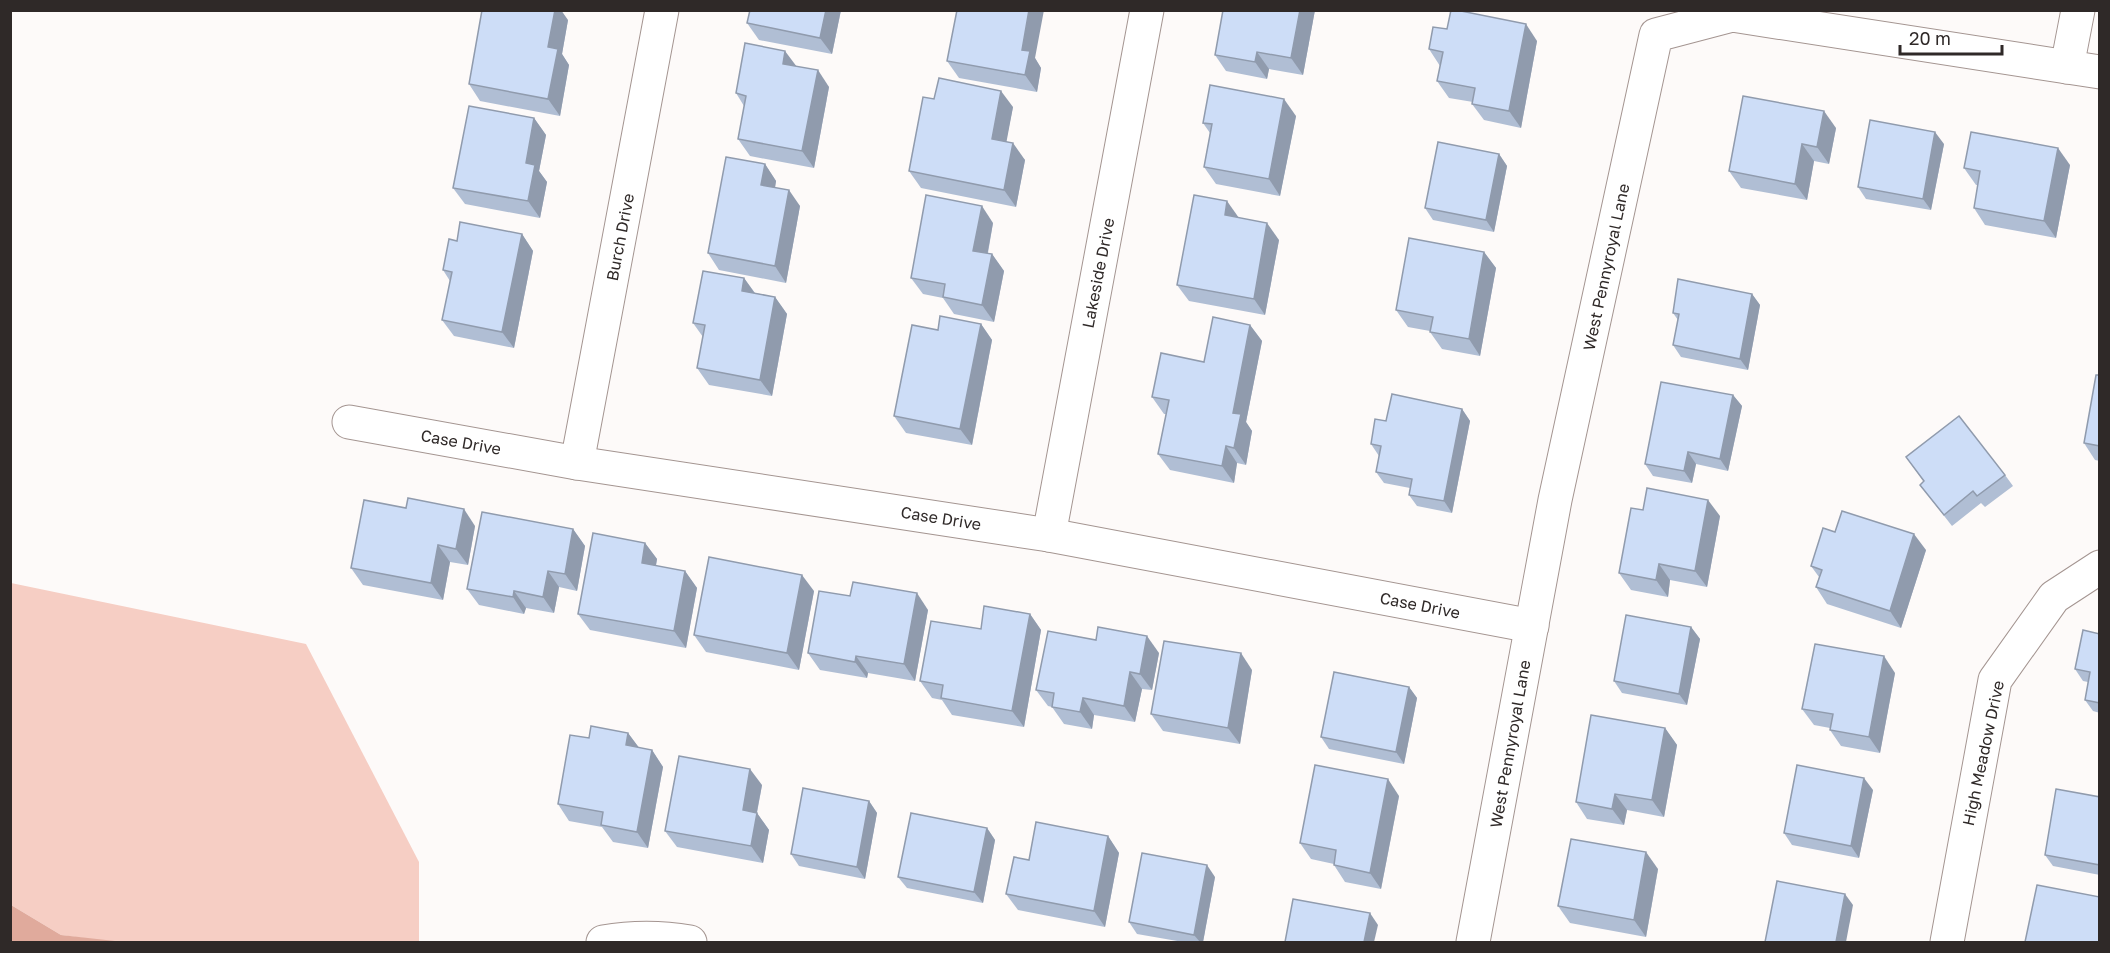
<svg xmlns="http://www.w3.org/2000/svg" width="2110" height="953" font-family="'Golos Text',sans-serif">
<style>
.green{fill:#f6cec4}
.water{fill:#e0aa9c}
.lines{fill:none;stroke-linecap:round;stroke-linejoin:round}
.minor-casing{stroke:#a49591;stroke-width:35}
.minor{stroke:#fff;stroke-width:33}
.wall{fill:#b0bed4}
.shaded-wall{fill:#909bad}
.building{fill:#cdddf7;stroke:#909bad;stroke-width:1.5}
.labels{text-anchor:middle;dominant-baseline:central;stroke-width:4.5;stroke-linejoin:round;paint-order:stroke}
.street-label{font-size:16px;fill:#2f2928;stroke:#fff}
</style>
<rect width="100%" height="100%" fill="#fdfaf9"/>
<polygon class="green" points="11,583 306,644 419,862 419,942 105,941 61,935 11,905"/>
<polygon class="water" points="11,905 61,935 124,942 11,942"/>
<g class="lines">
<g class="minor-casing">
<g id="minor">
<polyline points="2067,67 2078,10"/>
<polyline points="349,422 577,463 1049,535 1532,626"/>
<polyline points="577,463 662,10"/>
<polyline points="1049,535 1147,10"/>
<path d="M 603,942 C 633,937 660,937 690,942"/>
<polyline points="1473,942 1555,500 1656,35 1732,15 2100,72"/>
<polyline points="1947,942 1995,680 2054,597 2100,567"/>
</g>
</g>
<use href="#minor" class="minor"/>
</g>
<g class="wall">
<polygon points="841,10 832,54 759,40 747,23"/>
<polygon points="1315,10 1303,75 1269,69 1267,79 1226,71 1215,55"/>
<polygon points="568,20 562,54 569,65 560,116 480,101 469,84"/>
<polygon points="1447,29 1537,41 1521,128 1484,120 1472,104 1473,102 1449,98 1437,81 1440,66 1429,49"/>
<polygon points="1035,58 1041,68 1037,92 959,78 947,61"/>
<polygon points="796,66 829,87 814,168 750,156 738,139 744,106 736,93"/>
<polygon points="934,99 1013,107 1006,141 1025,160 1016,207 921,188 909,171"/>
<polygon points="1296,116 1280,196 1216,184 1204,167 1210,133 1203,123"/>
<polygon points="534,118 546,135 539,171 547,182 540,218 465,204 453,188"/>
<polygon points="1836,128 1829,164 1814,161 1807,200 1741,188 1729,171"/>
<polygon points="1944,144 1931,210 1866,199 1858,187"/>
<polygon points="1499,154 1507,166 1494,232 1433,220 1425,208"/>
<polygon points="765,164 776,181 775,187 800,206 786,283 719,270 708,253"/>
<polygon points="2070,165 2056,238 1985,225 1974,208 1978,185 1976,185 1964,168"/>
<polygon points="993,223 988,253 992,254 1004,271 994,322 954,314 943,298 923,294 911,278"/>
<polygon points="522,234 533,251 514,348 454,336 442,320 450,281 443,270 457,241"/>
<polygon points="1279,240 1265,315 1189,301 1177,285"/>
<polygon points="1484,252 1496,268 1480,356 1442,349 1430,332 1430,331 1408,327 1396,310"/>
<polygon points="744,278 755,293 775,297 787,314 772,396 709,385 697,368 703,337 693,323"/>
<polygon points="1752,294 1760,305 1748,370 1681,357 1673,345 1678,320 1673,313"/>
<polygon points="981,324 992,340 972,445 906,433 894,416 938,330"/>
<polygon points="1250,325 1262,341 1246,422 1252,431 1246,465 1237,463 1234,483 1170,470 1158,454 1166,414 1164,414 1152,397 1204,362"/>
<polygon points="2100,375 2100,461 2095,460 2084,443"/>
<polygon points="1733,395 1742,406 1728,471 1696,464 1692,483 1653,476 1645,464"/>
<polygon points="1462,409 1470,421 1452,513 1417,506 1409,495 1410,488 1384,483 1376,472 1379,456 1371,444 1386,421"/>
<polygon points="1906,457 2005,475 2013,486 1985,507 1981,503 1952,526 1920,485 1924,482"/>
<polygon points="1643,510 1720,516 1707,587 1670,580 1668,597 1631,590 1619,573"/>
<polygon points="475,526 468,565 450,562 443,600 363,585 351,568"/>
<polygon points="573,529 585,546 577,591 559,587 554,613 526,608 524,614 479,605 467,589"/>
<polygon points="1835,532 1926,550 1901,628 1827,604 1816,587 1819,577 1811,566"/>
<polygon points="645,543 657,559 656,566 685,571 697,588 686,648 590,630 578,614"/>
<polygon points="814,591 799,670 706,652 694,635"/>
<polygon points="850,596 928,610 915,681 868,673 867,678 820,670 808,653"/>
<polygon points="1030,614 1041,630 1024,727 952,715 942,700 932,698 920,681 981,629"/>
<polygon points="1691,627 1700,639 1687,705 1622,693 1614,681"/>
<polygon points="2100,634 2100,713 2093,711 2085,700 2088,682 2083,681 2075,669"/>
<polygon points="1159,653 1152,690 1142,689 1135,722 1094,715 1092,729 1064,724 1052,707 1048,706 1036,690"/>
<polygon points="1252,670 1240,744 1163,731 1151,714"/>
<polygon points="1895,673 1880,753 1841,746 1830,730 1830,728 1814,725 1802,709"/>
<polygon points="1409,687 1417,698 1404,764 1329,749 1321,737"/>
<polygon points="1665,728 1677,745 1664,817 1627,810 1624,825 1587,819 1576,802"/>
<polygon points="628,733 639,748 652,750 663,767 648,848 613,842 602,827 569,821 558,804 589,738"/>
<polygon points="762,785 757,813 769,830 763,863 677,847 665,831"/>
<polygon points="1873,790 1859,858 1792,845 1784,833"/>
<polygon points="1399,796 1381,889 1345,882 1334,865 1334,864 1311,859 1300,843"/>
<polygon points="2100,797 2100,875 2053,866 2045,855"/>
<polygon points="869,801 877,813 865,879 799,866 791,854"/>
<polygon points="987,828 995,840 983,903 907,888 898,877"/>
<polygon points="1108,836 1119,853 1105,927 1018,910 1006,894 1029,860"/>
<polygon points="1658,869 1646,937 1570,923 1558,906"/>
<polygon points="1215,877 1203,942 1183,942 1137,934 1129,922"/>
</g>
<g class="shaded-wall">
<polygon points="555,10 561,10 568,20 562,54 569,65 560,116 548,99 548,47"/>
<polygon points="826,10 841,10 832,54 820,38"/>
<polygon points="1029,10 1044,10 1035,58 1041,68 1037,92 1025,75 1022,50"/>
<polygon points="1300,10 1315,10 1303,75 1291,58"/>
<polygon points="1526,24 1537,41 1521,128 1509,111"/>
<polygon points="785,51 797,67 783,64"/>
<polygon points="1257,52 1269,69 1267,79 1255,62"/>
<polygon points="818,70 829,87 814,168 802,151"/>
<polygon points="1001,91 1013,107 1004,155 992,139"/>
<polygon points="1284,99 1296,116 1280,196 1269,179"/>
<polygon points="1824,111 1836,128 1829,164 1817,147"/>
<polygon points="534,118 546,135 539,171 547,182 540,218 528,201 526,163"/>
<polygon points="1935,132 1944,144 1931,210 1923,199"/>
<polygon points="1013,143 1025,160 1016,207 1004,190"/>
<polygon points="1802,144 1814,161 1807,200 1795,184"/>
<polygon points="2058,148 2070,165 2056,238 2044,221"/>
<polygon points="1499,154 1507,166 1494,232 1486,220"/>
<polygon points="765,164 776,181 773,201 761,185"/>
<polygon points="789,190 800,206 786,283 775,266"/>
<polygon points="1227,201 1239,218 1225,215"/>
<polygon points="982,206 993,223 985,267 973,251"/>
<polygon points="1267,223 1279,240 1265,315 1254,299"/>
<polygon points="522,234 533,251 514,348 502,332"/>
<polygon points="1484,252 1496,268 1480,356 1469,339"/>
<polygon points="992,254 1004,271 994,322 982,305"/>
<polygon points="744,278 756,295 742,291"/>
<polygon points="1752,294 1760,305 1748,370 1740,359"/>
<polygon points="775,297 787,314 772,396 760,380"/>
<polygon points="981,324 992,340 972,445 960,429"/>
<polygon points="1250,325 1262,341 1246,422 1252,431 1246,465 1234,448 1233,413"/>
<polygon points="1733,395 1742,406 1728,471 1720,459"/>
<polygon points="1462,409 1470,421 1452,513 1444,501"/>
<polygon points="1226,446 1237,463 1234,483 1222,466"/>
<polygon points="1688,452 1696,464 1692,483 1684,471"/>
<polygon points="1708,500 1720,516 1707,587 1695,571"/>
<polygon points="464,509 475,526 468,565 456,549"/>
<polygon points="573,529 585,546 577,591 565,574"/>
<polygon points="1914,534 1926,550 1901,628 1890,611"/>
<polygon points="645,543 657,559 653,580 642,563"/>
<polygon points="438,545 450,562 443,600 431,583"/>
<polygon points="1659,564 1670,580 1668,597 1656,580"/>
<polygon points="548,571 559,587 554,613 543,597"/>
<polygon points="685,571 697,588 686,648 674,631"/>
<polygon points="802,575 814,591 799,670 787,653"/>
<polygon points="514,591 526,608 524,614 513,597"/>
<polygon points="917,593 928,610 915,681 904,664"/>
<polygon points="1030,614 1041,630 1024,727 1012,711"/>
<polygon points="1691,627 1700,639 1687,705 1679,694"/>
<polygon points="1147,636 1159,653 1152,690 1140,674"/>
<polygon points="1241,653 1252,670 1240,744 1228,728"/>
<polygon points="856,656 868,673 867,678 855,662"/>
<polygon points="1884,656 1895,673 1880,753 1869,737"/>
<polygon points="1130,672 1142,689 1135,722 1124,706"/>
<polygon points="1409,687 1417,698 1404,764 1396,752"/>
<polygon points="1083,698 1094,715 1092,729 1080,712"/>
<polygon points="1665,728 1677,745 1664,817 1652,800"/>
<polygon points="628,733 640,749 626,745"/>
<polygon points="652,750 663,767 648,848 637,832"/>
<polygon points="750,769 762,785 754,827 743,810"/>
<polygon points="1864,778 1873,790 1859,858 1851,846"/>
<polygon points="1388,779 1399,796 1381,889 1370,873"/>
<polygon points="1615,794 1627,810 1624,825 1612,809"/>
<polygon points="869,801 877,813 865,879 857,867"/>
<polygon points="757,813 769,830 763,863 751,846"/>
<polygon points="987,828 995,840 983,903 974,892"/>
<polygon points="1108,836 1119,853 1105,927 1094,911"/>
<polygon points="1646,852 1658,869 1646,937 1634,920"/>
<polygon points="1207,865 1215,877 1203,942 1200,942 1194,935"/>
<polygon points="1845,894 1853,905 1846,942 1836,942"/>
<polygon points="1370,913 1378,925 1374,942 1364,942"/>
</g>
<g class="building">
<polygon points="482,10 555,10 548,47 558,49 548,99 469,84"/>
<polygon points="750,10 826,10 820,38 747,23"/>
<polygon points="957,10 1029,10 1022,50 1030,51 1025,75 947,61"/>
<polygon points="1223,10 1300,10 1291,58 1257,52 1255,62 1215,55"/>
<polygon points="1451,10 1456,10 1526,24 1509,111 1472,104 1475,88 1437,81 1443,52 1429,49 1433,27 1447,29"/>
<polygon points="745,43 785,51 783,64 818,70 802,151 738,139 746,96 736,93"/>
<polygon points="939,78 1001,91 992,139 1013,143 1004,190 909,171 923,97 934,99"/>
<polygon points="1210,85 1284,99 1269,179 1204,167 1212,124 1203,123"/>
<polygon points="1743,96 1824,111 1817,147 1802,144 1795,184 1729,171"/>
<polygon points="469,106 534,118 526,163 535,165 528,201 453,188"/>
<polygon points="1870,120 1935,132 1923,199 1858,187"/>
<polygon points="1971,132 2058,148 2044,221 1974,208 1980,171 1964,168"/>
<polygon points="1438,142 1499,154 1486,220 1425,208"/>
<polygon points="726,157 765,164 761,185 789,190 775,266 708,253"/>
<polygon points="926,195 982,206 973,251 992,254 982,305 943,297 945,284 911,278"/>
<polygon points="1194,195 1227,201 1225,215 1267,223 1254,299 1177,285"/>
<polygon points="460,222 522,234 502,332 442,320 452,272 443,270 449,239 457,241"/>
<polygon points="1409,238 1484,252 1469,339 1430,332 1433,317 1396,310"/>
<polygon points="703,271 744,278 742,291 775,297 760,380 697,368 705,325 693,323"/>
<polygon points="1678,279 1752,294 1740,359 1673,345 1679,314 1673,313"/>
<polygon points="940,316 981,324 960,429 894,416 912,325 938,330"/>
<polygon points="1213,317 1250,325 1233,413 1241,414 1234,448 1226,446 1222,466 1158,454 1169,400 1152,397 1161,353 1204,362"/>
<polygon points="2096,375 2100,375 2100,446 2084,443"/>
<polygon points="1661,382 1733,395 1720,459 1688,452 1684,471 1645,464"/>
<polygon points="1392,394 1462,409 1444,501 1409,495 1412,479 1376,472 1381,446 1371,444 1375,419 1386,421"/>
<polygon points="1959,416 2005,475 1977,496 1973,491 1944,515 1920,485 1924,481 1906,457"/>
<polygon points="1647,488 1708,500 1695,571 1659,564 1656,580 1619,573 1631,508 1643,510"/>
<polygon points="408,498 464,509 456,549 438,545 431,583 351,568 364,500 406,508"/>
<polygon points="1842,511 1914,534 1890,611 1816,587 1822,570 1811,566 1823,528 1835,532"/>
<polygon points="482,512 573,529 565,574 548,571 543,597 514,591 513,597 467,589"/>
<polygon points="593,533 645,543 642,563 685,571 674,631 578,614"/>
<polygon points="709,557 802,575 787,653 694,635"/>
<polygon points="853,582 917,593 904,664 856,656 855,662 808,653 819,591 850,596"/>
<polygon points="984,606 1030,614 1012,711 941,698 943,685 920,681 931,621 981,629"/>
<polygon points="1626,615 1691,627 1679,694 1614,681"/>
<polygon points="1098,627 1147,636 1140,674 1130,672 1124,706 1083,698 1080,712 1052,707 1054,693 1036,690 1048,631 1096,640"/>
<polygon points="2083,630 2100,634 2100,703 2085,700 2090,672 2075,669"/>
<polygon points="1164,641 1241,653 1228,728 1151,714"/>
<polygon points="1815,644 1884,656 1869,737 1830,730 1833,714 1802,709"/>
<polygon points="1334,672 1409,687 1396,752 1321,737"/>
<polygon points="1591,715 1665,728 1652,800 1615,794 1612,809 1576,802"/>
<polygon points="591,726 628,733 626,745 652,750 637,832 601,825 603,812 558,804 570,735 589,738"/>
<polygon points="679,756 750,769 743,810 757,813 751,846 665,831"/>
<polygon points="1315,765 1388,779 1370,873 1334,865 1336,850 1300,843"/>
<polygon points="1797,765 1864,778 1851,846 1784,833"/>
<polygon points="803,788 869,801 857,867 791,854"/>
<polygon points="2056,789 2100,797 2100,865 2045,855"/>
<polygon points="911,813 987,828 974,892 898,877"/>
<polygon points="1036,822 1108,836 1094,911 1006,894 1014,857 1029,860"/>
<polygon points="1571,839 1646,852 1634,920 1558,906"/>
<polygon points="1142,853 1207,865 1194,935 1129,922"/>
<polygon points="1777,881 1845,894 1836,942 1765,942"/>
<polygon points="2037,885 2100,897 2100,942 2025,942"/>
<polygon points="1293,899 1370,913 1364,942 1285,942"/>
</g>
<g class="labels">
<g class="street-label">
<text transform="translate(620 237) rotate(-79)">Burch Drive</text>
<text transform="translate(1606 267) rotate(-78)">West Pennyroyal Lane</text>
<text transform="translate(1098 273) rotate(-79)">Lakeside Drive</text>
<text transform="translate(461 442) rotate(10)">Case Drive</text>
<text transform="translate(941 518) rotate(9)">Case Drive</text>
<text transform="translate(1420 605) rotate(11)">Case Drive</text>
<text transform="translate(1510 744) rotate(-80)">West Pennyroyal Lane</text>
<text transform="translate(1983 753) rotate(-78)">High Meadow Drive</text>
</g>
</g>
<rect width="2110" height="953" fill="none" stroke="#2f2928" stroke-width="24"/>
<path d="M1900 45v9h102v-9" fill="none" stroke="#2f2928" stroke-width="3"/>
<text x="1909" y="45" font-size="18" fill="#2f2928" stroke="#ffffff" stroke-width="4.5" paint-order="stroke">20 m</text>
</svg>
